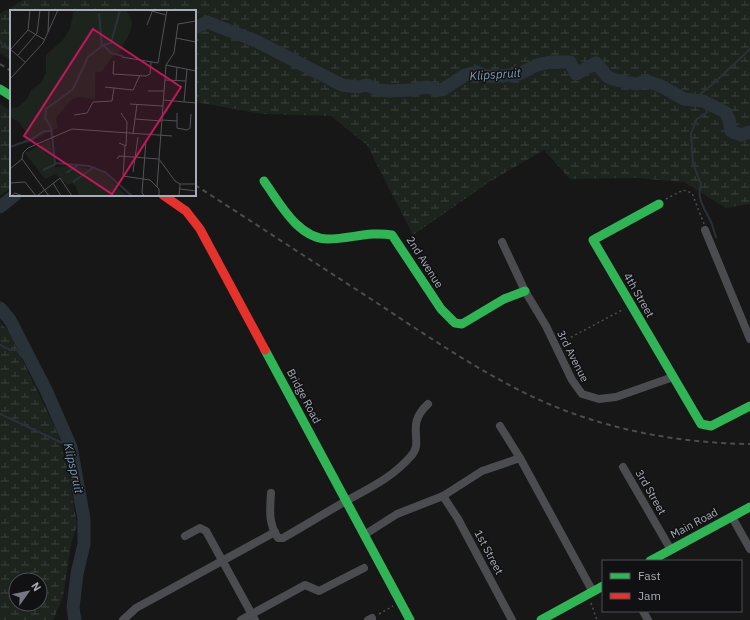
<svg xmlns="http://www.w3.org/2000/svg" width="750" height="620" font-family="'IBM Plex Sans',sans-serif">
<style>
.wetland{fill:url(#wetland-marsh);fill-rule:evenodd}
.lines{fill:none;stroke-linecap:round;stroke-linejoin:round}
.stream{stroke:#2a3239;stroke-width:2}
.river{stroke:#2a3239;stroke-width:13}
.path{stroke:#4d4e52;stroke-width:1.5;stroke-dasharray:2 3;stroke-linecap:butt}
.street{stroke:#4b4c50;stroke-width:8}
.fast{stroke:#30b455;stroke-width:9}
.jam{stroke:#e5322d;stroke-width:9}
.rail{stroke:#4b4c4f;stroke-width:2;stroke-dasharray:5 4;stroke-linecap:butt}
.labels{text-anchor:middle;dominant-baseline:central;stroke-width:3;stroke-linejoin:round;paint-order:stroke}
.street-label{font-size:11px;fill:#a8adb8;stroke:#111113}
.water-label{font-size:12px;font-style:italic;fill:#7f9bb3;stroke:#111113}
.inset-river{fill:none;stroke:#2a3239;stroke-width:2}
.inset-road{fill:none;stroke:#515357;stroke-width:1}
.view{fill:#c2185b;fill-opacity:0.15;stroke:#c2185b;stroke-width:2}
.inset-edge{fill:none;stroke:#a8adb8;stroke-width:2}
</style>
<defs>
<pattern id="wetland-marsh" width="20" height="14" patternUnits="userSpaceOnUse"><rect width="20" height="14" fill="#1d241e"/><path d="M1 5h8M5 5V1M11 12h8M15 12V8" fill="none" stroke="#3b413d"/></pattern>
</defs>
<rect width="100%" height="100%" fill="#171717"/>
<g class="wetland">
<polygon points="23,0 750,0 750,204 726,208 684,182 635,178 570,179 544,150 489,182 413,235 367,145 331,116 263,114 195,102 195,11 11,11 11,60 0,53 0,14"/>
<polygon points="0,104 11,111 11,188 0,196"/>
<path d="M 0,322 L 9,332 L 58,434 L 69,475 L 77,525 L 71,544 L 63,597 L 53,620 L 0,620 ZM 16,580 L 40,580 L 40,604 L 16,604 Z"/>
</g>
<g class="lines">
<g class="stream">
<polyline points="0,41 3,46 11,50"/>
<polyline points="693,100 714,83 750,49"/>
<path d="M 703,101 L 707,112 L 697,119 L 691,133 L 693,164 L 701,184 C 696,199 705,209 711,222 C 713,227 714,232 716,237"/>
<polyline points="0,345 10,350 17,350 22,357 31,362"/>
<polyline points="0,414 71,447"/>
</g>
<g class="river">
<polyline points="195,28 207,22 256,41 342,85 358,87 367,85 379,90 389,91 411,90 426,87 442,90 465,75 477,72 485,76 502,76 519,74 537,65 550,62 570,62 576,74 596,63 608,77 616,80 636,84 646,81 661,86 684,99 703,101 725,112 729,119 731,131 741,135 750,132"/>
<polyline points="0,207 15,195"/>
<polyline points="0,308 10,320 46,390 71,447 84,519 84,544 77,574 73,608 75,620"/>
</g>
<g class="path">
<polyline points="666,199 683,190 692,193 704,224"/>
<polyline points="562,342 624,309"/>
<polyline points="591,603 597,620"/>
<polyline points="379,614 393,606"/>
</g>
<g class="street">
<polyline points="705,230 750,339"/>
<polyline points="502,242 525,291 546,326 572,380 582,394 599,399 616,397 673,377"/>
<polyline points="500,426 520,458 593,592"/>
<polyline points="623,467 671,550"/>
<path d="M 271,493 C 270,510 268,523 278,538 L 283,538 C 304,526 325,513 346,501 C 370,488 393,477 411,456 C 425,441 404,426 428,404"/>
<polyline points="443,496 458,519 512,620"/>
<polyline points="732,517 750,549"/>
<polyline points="364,535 397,514 443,496 482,471 520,458"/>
<polyline points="185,536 200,528 206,531 255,620"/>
<polyline points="643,611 648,620"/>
<polyline points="123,620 136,608 275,532"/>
<polyline points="241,620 305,585 319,591 364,568"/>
<polyline points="368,620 372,618"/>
</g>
<g class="fast">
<polyline points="0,89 11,96"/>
<path d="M 264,181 C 279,202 298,239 328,239 C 350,239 370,231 392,235 L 441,309 L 455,323 L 462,324 L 504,299 L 525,291"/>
<polyline points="659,204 593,240 701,424 711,426 750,406"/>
<polyline points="265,350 410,620"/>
<polyline points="650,561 750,507"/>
<polyline points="541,620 603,586"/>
</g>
<polyline class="jam" points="163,195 186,211 200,229 265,350"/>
<g class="rail">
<polyline points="0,64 11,71"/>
<path d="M 195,185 C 254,223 312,261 371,299 C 418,330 465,362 515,388 C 587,426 669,443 750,444"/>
</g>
</g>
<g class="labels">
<g class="street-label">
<text transform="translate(425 262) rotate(58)">2nd Avenue</text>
<text transform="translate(639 295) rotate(60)">4th Street</text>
<text transform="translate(573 356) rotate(63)">3rd Avenue</text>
<text transform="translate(304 396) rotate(62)">Bridge Road</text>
<text transform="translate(651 492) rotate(60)">3rd Street</text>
<text transform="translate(694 523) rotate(-28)">Main Road</text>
<text transform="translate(489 552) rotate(62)">1st Street</text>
</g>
<g class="water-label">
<text transform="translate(495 74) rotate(-4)">Klipspruit</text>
<text transform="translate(74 468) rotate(77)">Klipspruit</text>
</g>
</g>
<g transform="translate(10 10)">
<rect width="186" height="186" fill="#171717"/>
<path d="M 64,0 L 117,0 L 122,12 L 121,20 L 110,42 L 103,46 L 92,61 L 85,63 L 85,89 L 68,87 L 61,90 L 46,108 L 48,118 L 15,134 L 16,122 L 9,112 L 0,107 L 0,98 L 8,97 L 17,89 L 21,80 L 31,73 L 36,63 L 36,45 L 52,31 L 60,19 ZM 40,130 L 45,157 L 62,156 L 88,160 L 96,164 L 116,186 L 69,186 L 66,177 L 62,173 L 58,175 L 45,164 L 35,169 L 15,143 Z" fill="#1d241e"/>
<path class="inset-river" d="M 110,0 L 101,33 L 93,35 L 78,47 L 63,79 L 36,99 L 35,108 L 41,117 L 45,153 L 79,156 L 95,162 L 122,186M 89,3 L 92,37M 93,35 L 101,43 L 113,46M 0,137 L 22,129 L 34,121 L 41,121M 33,160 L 46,154M 56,163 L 68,155M 63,172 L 84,157"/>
<path class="inset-road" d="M 138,0 L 156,5M 186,11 L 168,14 L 164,43 L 156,55 L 149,149 L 165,171 L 170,174 L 186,174M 137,15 L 142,2M 18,20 L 35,30M 38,22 L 39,0M 166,28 L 186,32M 0,39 L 15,52M 1,39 L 18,20 L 20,0M 8,45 L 27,23 L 30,0M 112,47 L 148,53 L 157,0M 104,51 L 103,64 L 136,66 L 140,64 L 141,52M 156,55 L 186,61M 0,69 L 33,33 L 48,0M 155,70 L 176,71M 166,70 L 167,57M 95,77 L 123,80 L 130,65M 138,81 L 154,81M 153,90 L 186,93M 174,92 L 177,59M 120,94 L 153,96M 167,103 L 167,118 L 177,120 L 180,118 L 181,104M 64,105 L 77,103 L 83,92 L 102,91 L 104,78M 125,109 L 152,111M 152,110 L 167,111M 123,124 L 127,94M 109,133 L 116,136 L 117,112 L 111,103M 115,136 L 113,166 L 140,170 L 149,179 L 149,186M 12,149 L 13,143 L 18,138 L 62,119 L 162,126M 12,149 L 39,186M 107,149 L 109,146 L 149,149M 0,159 L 12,149M 123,162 L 128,127M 0,173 L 15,172 L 26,186M 43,173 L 51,186M 147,177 L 149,150M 170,179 L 186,181M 1,186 L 5,183 L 13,186M 27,186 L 50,168 L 62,186M 135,186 L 132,183 L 136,130M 169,186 L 170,174"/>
<path class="view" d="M 83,19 L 171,77 L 102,184 L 14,126 Z"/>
<rect width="186" height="186" class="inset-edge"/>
</g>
<rect x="602" y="560" width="140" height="52" fill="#111113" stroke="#4d4f55"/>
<rect x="610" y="573" width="20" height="6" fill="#30b455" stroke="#4d4f55"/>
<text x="638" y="580" font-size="12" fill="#a8adb8">Fast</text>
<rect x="610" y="593" width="20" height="6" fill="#e5322d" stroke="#4d4f55"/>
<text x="638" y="600" font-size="12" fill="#a8adb8">Jam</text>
<g transform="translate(28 592) rotate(57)"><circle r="19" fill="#111113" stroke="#4d4f55"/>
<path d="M0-3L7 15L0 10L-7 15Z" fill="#757880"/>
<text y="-6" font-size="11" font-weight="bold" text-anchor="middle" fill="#a8adb8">N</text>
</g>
</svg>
